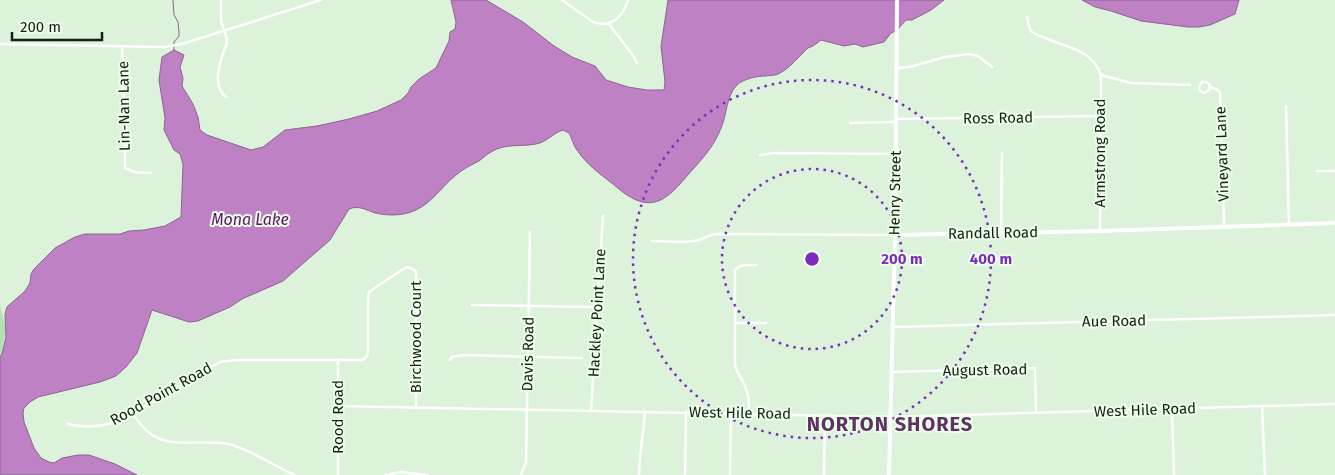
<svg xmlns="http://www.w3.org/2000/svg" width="1335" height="475" font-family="'Fira Sans',sans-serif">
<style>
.green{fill:#b5e0b2}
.water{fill:#bd81c4;stroke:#8b6390}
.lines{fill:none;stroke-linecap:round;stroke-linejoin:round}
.stream{stroke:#8b6390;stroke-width:1}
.street{stroke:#fff;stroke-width:2.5}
.secondary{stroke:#fff;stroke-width:4}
.ring{fill:none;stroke:#7b2cbf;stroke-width:2.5;stroke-dasharray:2.5 5}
.labels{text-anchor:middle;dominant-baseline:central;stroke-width:4;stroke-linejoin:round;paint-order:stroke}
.street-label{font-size:15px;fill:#171e16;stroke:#edfeeb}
.water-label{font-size:16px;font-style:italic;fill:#5e1367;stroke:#edfeeb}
.district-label{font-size:20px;font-weight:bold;letter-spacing:1px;fill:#5f3165;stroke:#edfeeb}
.centre{fill:#7b2cbf;stroke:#edfeeb;stroke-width:2.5}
.ring-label{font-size:15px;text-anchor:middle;font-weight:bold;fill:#7b2cbf;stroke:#edfeeb;stroke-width:4;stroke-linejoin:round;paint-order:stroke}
</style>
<rect width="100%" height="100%" fill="#ddf2db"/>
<polygon class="green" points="0,306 6,328 2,354 0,356"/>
<g class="water">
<path d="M 451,0 L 486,0 L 523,22 L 554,46 L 572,57 L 595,66 L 606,80 L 628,87 L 647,90 L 664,90 L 665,82 L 661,46 L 668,0 L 944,0 L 931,10 L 912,20 L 906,20 L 896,31 L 891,33 L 884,42 L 863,47 L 855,44 L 844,46 L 821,40 L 813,46 L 808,48 C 800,55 790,68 780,73 C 776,76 770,75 766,76 C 757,76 743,79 737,85 C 726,96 727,115 721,128 C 715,144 705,156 693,169 C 670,196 654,218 619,189 C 605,177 587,166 577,150 C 573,145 572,138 569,133 L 563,130 C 553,133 547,142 536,144 C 521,147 505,143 491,152 C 487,154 483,158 479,161 C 471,165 463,169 456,175 C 442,186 433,202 416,210 C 403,216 389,216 375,213 C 366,210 359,205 349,209 L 330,240 L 283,281 L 242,299 L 230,307 L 198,321 L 189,322 L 152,310 L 137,353 L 126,367 L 116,376 L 100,382 L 38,397 L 30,402 L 24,408 L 23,413 L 24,422 L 34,448 L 41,458 L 49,462 L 54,463 L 62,458 L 78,455 L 89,455 L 115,464 L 137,475 L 0,475 L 0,357 L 2,354 L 6,337 L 5,314 L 7,307 L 25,291 L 30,283 L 31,274 L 34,269 L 55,248 L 75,237 L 85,234 L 120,234 L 129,231 L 144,230 L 165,226 L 181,217 L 183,164 L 180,154 L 174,150 L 164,130 L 165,118 L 159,80 L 162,57 L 174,50 L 184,55 L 180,67 L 183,78 L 182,86 L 193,104 L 198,117 L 200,130 L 207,135 L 251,150 L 263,147 L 285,130 L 317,126 L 349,119 L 377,111 L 401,100 L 408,93 L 411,87 L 419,79 L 436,68 L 449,41 L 450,32 L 455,29 L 456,22 Z"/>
<polygon points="1082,0 1239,0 1235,14 1210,25 1199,27 1188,27 1141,21 1111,11 1095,7"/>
</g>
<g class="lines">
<polyline class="stream" points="173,0 174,15 178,22 179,32 179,36 174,42 174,51"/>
<g class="street">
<path d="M 221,0 C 221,6 221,13 221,20 C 222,27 227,34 227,42 C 226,48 223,52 222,57 C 218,69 214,88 226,97"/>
<path d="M 562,0 L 593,22 C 612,28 623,17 628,0"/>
<path d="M 1027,17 C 1028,22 1029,29 1032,32 C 1035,34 1040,36 1043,37 C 1066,48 1091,48 1101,75 L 1131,83 L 1190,85"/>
<polyline points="608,23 632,54 637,63"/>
<polyline points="0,44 165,47 182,44 321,0"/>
<polyline points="122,46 125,130 125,168 135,172 151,173"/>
<polyline points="896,68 910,67 945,57 969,54 978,56 992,67"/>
<polyline points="1210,87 1209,90 1204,93 1200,91 1199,87 1202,82 1206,82 1209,84 1210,87 1218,90 1220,92 1224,226"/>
<polyline points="1286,106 1289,225"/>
<polyline points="896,119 1100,116"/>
<polyline points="850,123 896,122"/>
<polyline points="760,155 773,153 896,154"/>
<polyline points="1317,171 1335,171"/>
<polyline points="1100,231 1101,75"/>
<polyline points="1001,233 1002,153"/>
<path d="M 652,241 C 666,241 681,243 694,241 C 703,240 709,234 718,234 L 895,235"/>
<polyline points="472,305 592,307"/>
<polyline points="735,323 766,323"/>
<polyline points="893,327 1335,315"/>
<polyline points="450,360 451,357 463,355 582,358"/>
<polyline points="892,372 1035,368 1036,413"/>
<polyline points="339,406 890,417 1335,404"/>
<polyline points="1262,407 1265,475"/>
<polyline points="1172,409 1174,475"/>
<polyline points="591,411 603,216"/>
<path d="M 132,413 C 136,418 140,424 144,428 C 166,452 200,438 229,444 C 252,450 273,466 295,475"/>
<path d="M 749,413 C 749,403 749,393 744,384 C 741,377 737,373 735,365 L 735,270 C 740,264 748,265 756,265"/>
<path d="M 68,424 C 84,428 101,427 117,421 L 187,383 L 207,369 L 220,362 L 236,360 L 363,360 L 367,356 L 368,350 L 368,296 L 369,292 L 403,269 L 408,267 L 416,271 L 416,407"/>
<polyline points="338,475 338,360"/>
<polyline points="386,475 400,472 428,475"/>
<polyline points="521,475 526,462 530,232"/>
<path d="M 639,475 C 639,453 644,433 645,411"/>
<polyline points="685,475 686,412"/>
<polyline points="730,475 731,413"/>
<polyline points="824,475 825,416"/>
</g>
<g class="secondary">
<polyline points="895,235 1100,231 1335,223"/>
<polyline points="889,475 895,235 897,0"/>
</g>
</g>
<g class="ring">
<circle cx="812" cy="259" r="90"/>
<circle cx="812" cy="259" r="179"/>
</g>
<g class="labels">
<g class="street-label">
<text transform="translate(124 106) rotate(-91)">Lin-Nan Lane</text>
<text transform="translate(998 118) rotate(-1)">Ross Road</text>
<text transform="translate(1100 153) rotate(-90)">Armstrong Road</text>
<text transform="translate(1222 154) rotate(-92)">Vineyard Lane</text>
<text transform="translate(895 193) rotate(-89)">Henry Street</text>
<text transform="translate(993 233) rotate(-1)">Randall Road</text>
<text transform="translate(597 313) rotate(-87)">Hackley Point Lane</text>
<text transform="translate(1114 321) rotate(-1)">Aue Road</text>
<text transform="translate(416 337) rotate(-90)">Birchwood Court</text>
<text transform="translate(528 354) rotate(-89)">Davis Road</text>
<text transform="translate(985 370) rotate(-1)">August Road</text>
<text transform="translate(161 394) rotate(-29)">Rood Point Road</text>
<text transform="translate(1145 410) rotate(-2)">West Hile Road</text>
<text transform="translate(740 413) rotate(1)">West Hile Road</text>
<text transform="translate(338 417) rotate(-90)">Rood Road</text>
</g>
<g class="water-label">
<text x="250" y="219">Mona Lake</text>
</g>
<g class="district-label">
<text x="890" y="424">NORTON SHORES</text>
</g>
</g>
<circle cx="812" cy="259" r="8" class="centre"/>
<g class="ring-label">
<text x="902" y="264">200 m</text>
<text x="991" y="264">400 m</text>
</g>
<path d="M12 32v8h90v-8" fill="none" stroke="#171e16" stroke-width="2.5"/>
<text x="20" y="32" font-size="15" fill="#171e16" stroke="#edfeeb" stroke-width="4" paint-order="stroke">200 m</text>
</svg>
